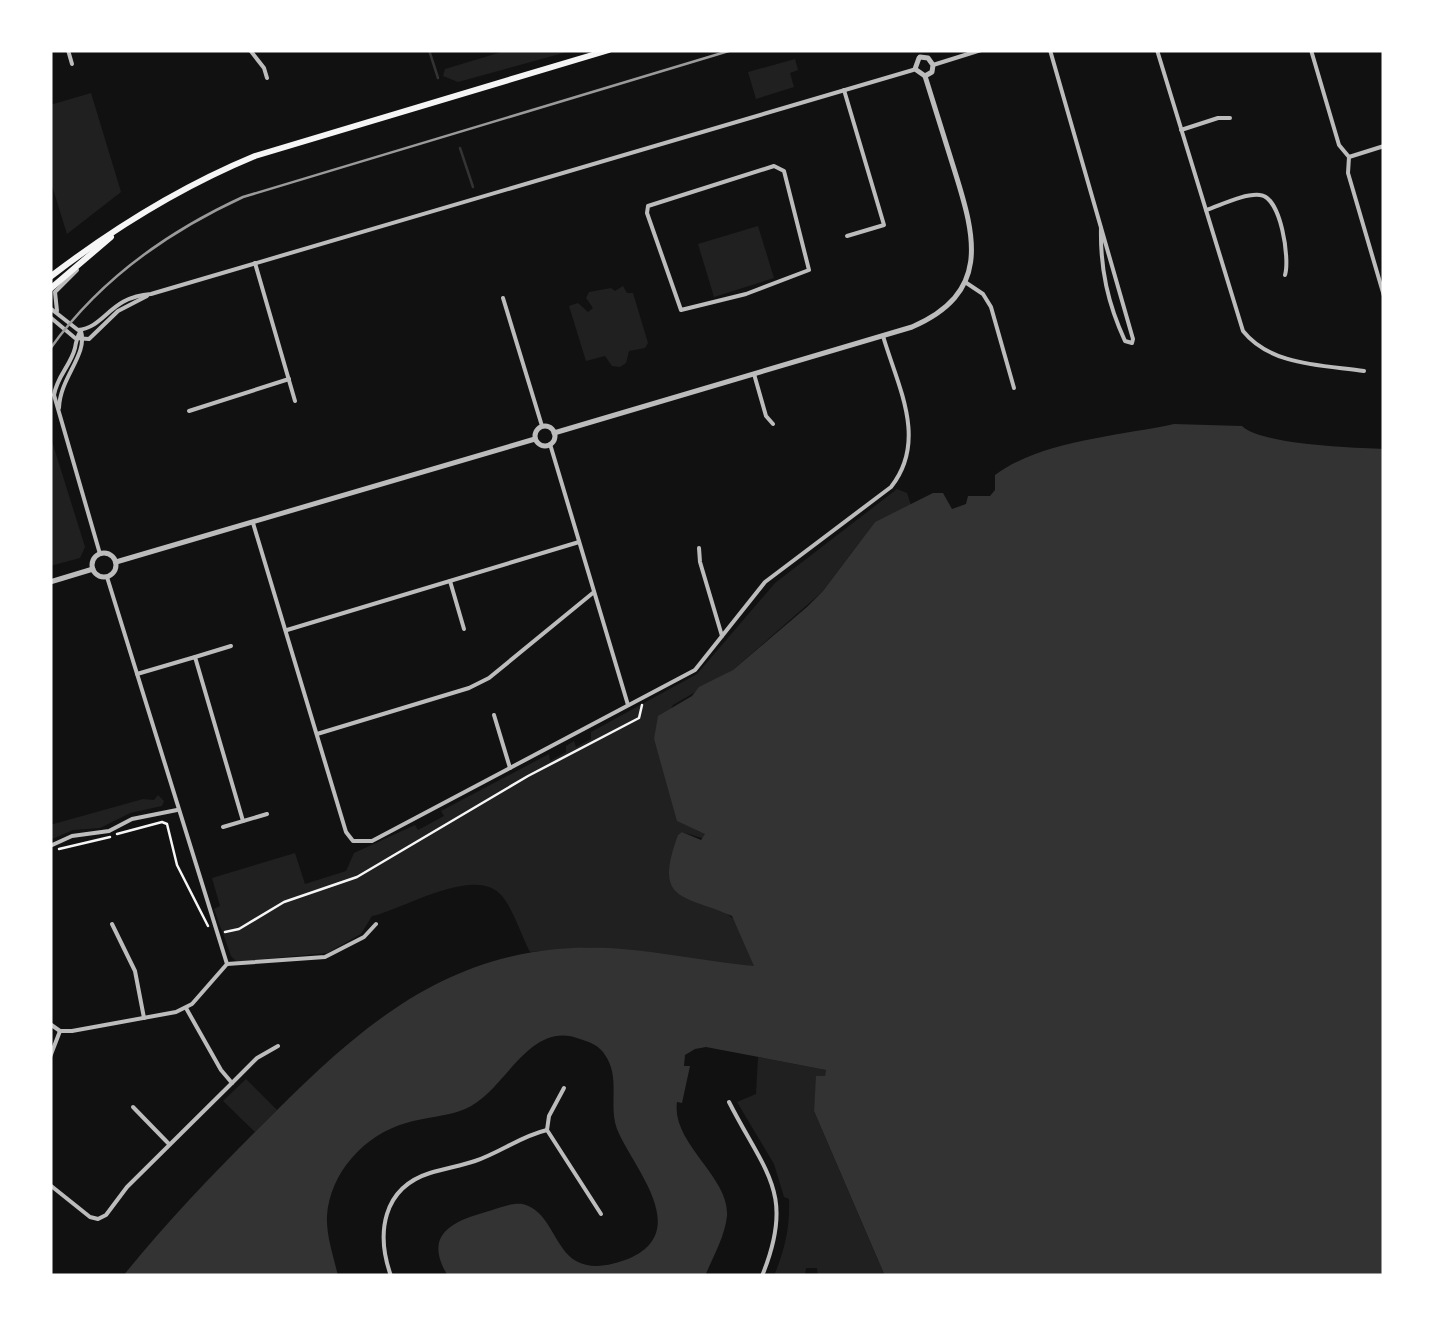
<svg xmlns="http://www.w3.org/2000/svg" width="1434" height="1326" font-family="Barlow,sans-serif">
<style>
.green{fill:#202020}
.water{fill:#333}
.lines{fill:none;stroke-linecap:round;stroke-linejoin:round}
.stream{stroke:#333;stroke-width:2.5}
.path{stroke:#f5f5f5;stroke-width:2.5}
.minor{stroke:#bcbcbc;stroke-width:4}
.tertiary{stroke:#bcbcbc;stroke-width:5}
.primary{stroke:#f5f5f5;stroke-width:6}
.rail{stroke:#9a9a9a;stroke-width:2.5}
</style>
<rect width="100%" height="100%" fill="#111"/>
<g class="green">
<polygon points="508,50 574,50 458,82 443,76 445,69"/>
<polygon points="795,59 798,70 790,73 794,87 756,99 748,72"/>
<polygon points="91,93 121,192 67,234 50,179 50,105"/>
<polygon points="758,226 774,278 714,297 698,244"/>
<polygon points="623,286 627,293 633,293 648,343 645,348 629,351 626,363 620,367 612,366 605,356 586,361 569,306 578,303 588,312 593,308 586,298 589,292 611,288 615,291"/>
<polygon points="50,435 85,547 80,558 50,566"/>
<path d="M 897,489 L 907,493 L 911,505 L 875,522 L 823,591 L 733,670 L 673,705 L 654,739 L 663,769 L 705,834 L 705,839 L 682,832 L 726,913 L 737,922 L 755,967 L 588,947 L 530,952 C 521,935 514,911 502,896 C 476,864 404,909 372,916 L 361,934 L 327,953 L 244,961 L 236,961 L 231,956 L 214,909 L 220,906 L 212,878 L 295,853 L 305,884 L 346,871 L 354,853 L 415,825 L 418,830 L 444,816 L 441,811 L 549,754 L 550,761 L 566,752 L 566,746 L 574,741 L 576,747 L 591,739 L 591,732 L 697,674 L 775,583 Z"/>
<polygon points="158,795 164,801 162,806 130,813 100,828 73,830 50,840 50,825 143,799 154,800"/>
<path d="M 758,1057 L 826,1070 L 825,1077 L 817,1076 L 814,1111 L 885,1276 L 818,1276 L 817,1268 L 806,1268 L 805,1275 L 774,1276 C 785,1249 790,1228 789,1199 L 784,1197 L 774,1164 L 737,1102 L 756,1094 Z"/>
<polygon points="246,1079 277,1110 255,1132 223,1101"/>
</g>
<path class="water" d="M 1174,424 L 1242,426 C 1262,445 1354,448 1384,449 L 1384,1276 L 885,1276 L 814,1111 L 816,1076 L 825,1076 L 826,1070 L 706,1047 L 695,1049 L 685,1055 L 684,1066 L 690,1066 L 682,1103 L 677,1102 C 671,1143 730,1177 727,1216 C 725,1236 713,1257 705,1276 L 448,1276 C 422,1234 453,1221 489,1211 C 500,1208 515,1201 526,1205 C 551,1214 555,1249 576,1261 C 592,1270 612,1265 628,1259 C 694,1231 632,1167 617,1129 C 608,1105 621,1078 605,1055 C 600,1046 590,1042 580,1039 C 528,1019 506,1092 465,1109 C 446,1117 425,1117 406,1123 C 364,1135 330,1173 327,1216 C 326,1236 334,1257 338,1276 L 123,1276 C 166,1223 209,1178 257,1130 C 345,1042 427,961 557,949 C 622,942 690,960 754,966 L 732,916 C 683,894 653,903 678,835 L 682,832 L 701,840 L 705,834 L 677,821 L 654,739 L 658,716 L 692,696 L 699,687 L 733,670 L 807,607 L 823,591 L 875,522 L 933,493 L 943,493 L 952,509 L 966,504 L 968,496 L 990,496 L 995,490 L 995,475 C 1040,441 1119,436 1174,424 Z"/>
<g class="lines">
<g class="stream">
<polyline points="429,50 438,78"/>
<polyline points="460,148 473,187"/>
</g>
<g class="path">
<polyline points="117,834 162,822 167,824 177,865 208,926"/>
<polyline points="59,849 110,837"/>
<polyline points="225,932 239,929 284,902 357,877 528,776 639,718 642,705"/>
</g>
<g class="minor">
<polyline points="68,50 72,64"/>
<polyline points="250,50 264,68 267,78"/>
<path d="M 1050,50 L 1133,339 L 1132,343 L 1125,341 C 1108,304 1100,269 1101,227"/>
<path d="M 1157,50 L 1243,331 C 1271,366 1323,365 1364,371"/>
<polyline points="1311,50 1339,145 1349,157"/>
<polyline points="933,65 981,50"/>
<polyline points="844,90 884,225 847,236"/>
<polyline points="1181,130 1218,118 1230,118"/>
<polyline points="1384,146 1349,157 1348,173 1384,296"/>
<polygon points="774,166 784,171 809,270 746,294 681,310 647,213 648,206"/>
<path d="M 1206,210 C 1221,205 1245,193 1260,195 C 1281,197 1290,259 1285,275"/>
<polyline points="255,263 295,401"/>
<polyline points="965,282 983,294 991,307 1014,388"/>
<polyline points="503,298 542,426"/>
<path d="M 50,308 L 78,330 C 106,327 109,297 151,294 L 913,70"/>
<polyline points="57,311 55,292 77,270"/>
<polyline points="50,317 75,338 89,339 118,311 147,296"/>
<path d="M 80,332 C 77,337 76,342 75,348 C 71,365 57,376 54,395 L 100,554"/>
<polyline points="754,374 766,416 773,424"/>
<path d="M 59,408 C 60,377 88,355 81,331"/>
<polyline points="189,411 289,379"/>
<polyline points="550,444 628,705"/>
<path d="M 253,523 L 346,832 L 353,841 L 372,841 L 695,670 L 765,582 L 891,487 C 928,440 898,387 883,336"/>
<polyline points="699,548 700,562 722,636"/>
<polyline points="107,577 227,964"/>
<polyline points="450,581 464,629"/>
<polyline points="287,630 579,542"/>
<polyline points="195,657 231,646"/>
<polyline points="137,674 195,657 243,821"/>
<polyline points="494,715 510,768"/>
<polyline points="317,734 469,688 489,678 594,592"/>
<polyline points="223,827 267,814"/>
<polyline points="50,846 72,836 109,831 132,819 177,810"/>
<polyline points="112,924 135,971 144,1018"/>
<polyline points="227,964 325,957 364,937 376,924"/>
<polyline points="50,1024 60,1031 72,1031 176,1012 192,1004 227,964"/>
<polyline points="50,1057 60,1031"/>
<polyline points="232,1083 257,1058 278,1046"/>
<polyline points="564,1088 549,1116 547,1130 601,1214"/>
<path d="M 729,1102 C 765,1173 796,1193 762,1276"/>
<polyline points="133,1107 168,1143"/>
<polyline points="50,1185 90,1217 98,1219 106,1215 127,1187 232,1083 221,1070 186,1008"/>
<path d="M 391,1276 C 376,1234 382,1188 430,1173 C 445,1168 461,1166 475,1161 C 501,1152 521,1136 547,1130"/>
</g>
<g class="tertiary">
<polyline points="920,57 928,58 933,65 932,72 925,76"/>
<polyline points="919,58 915,69 925,76"/>
<circle cx="545" cy="436" r="10"/>
<path d="M 554,433 L 912,327 C 990,293 976,239 955,172 C 945,140 935,108 925,76"/>
<circle cx="104" cy="565" r="12"/>
<polyline points="116,562 535,439"/>
<polyline points="50,582 93,569"/>
</g>
<g class="primary">
<path d="M 50,277 C 114,228 180,187 255,156 L 609,50"/>
<polyline points="50,289 111,237"/>
</g>
<path class="rail" d="M 50,349 C 99,280 167,232 243,197 L 732,50"/>
</g>
<rect width="1434" height="1326" fill="none" stroke="#ffffff" stroke-width="105"/>
</svg>
